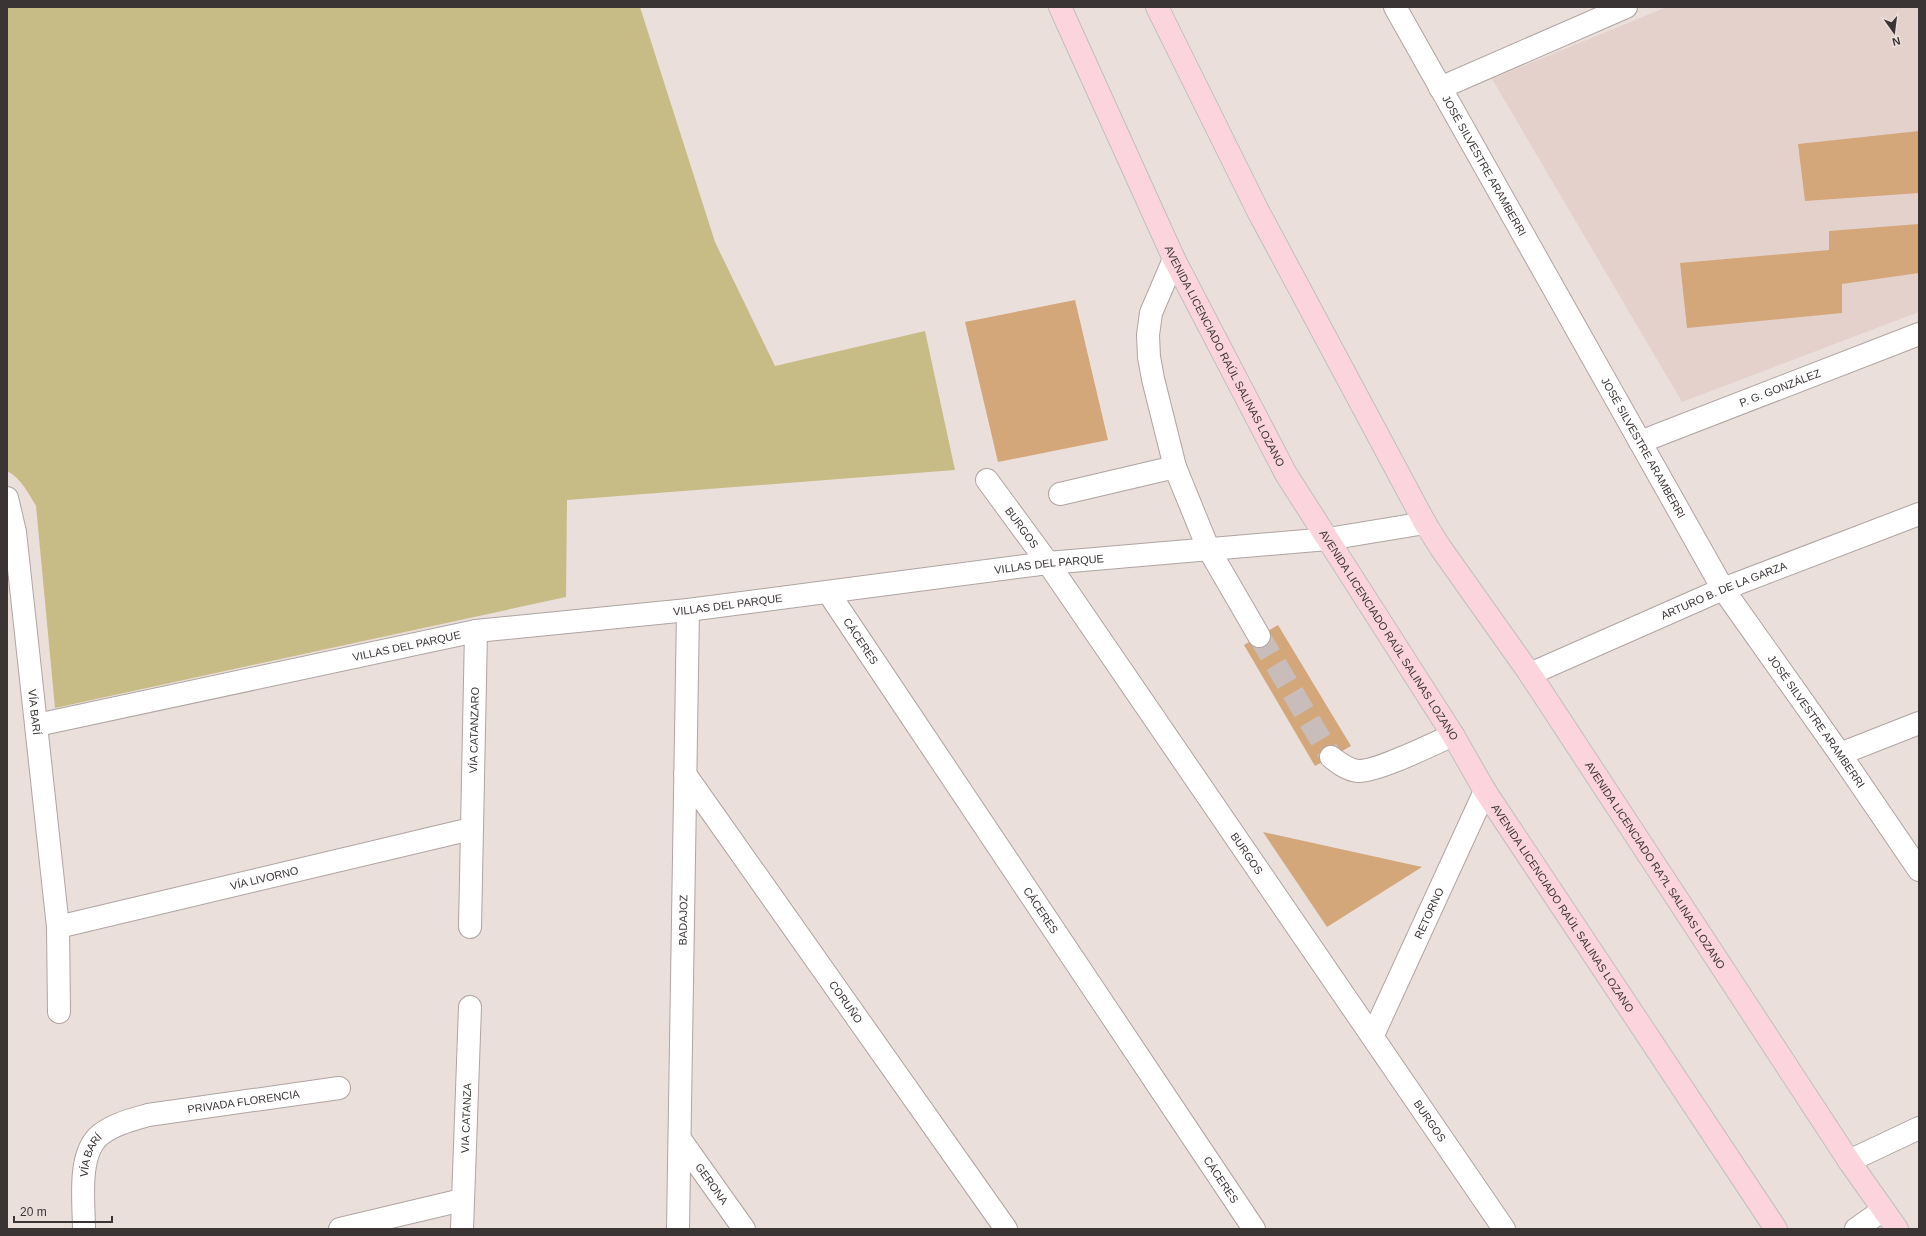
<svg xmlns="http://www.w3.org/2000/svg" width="1926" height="1236" font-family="Helvetica,sans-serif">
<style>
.built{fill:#e4d1cb}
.green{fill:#c7bc86}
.building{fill:#d3a77a}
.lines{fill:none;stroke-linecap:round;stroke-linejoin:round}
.minor-tunnel{stroke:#c8bdba;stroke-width:22;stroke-dasharray:22 11;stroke-linecap:butt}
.minor-casing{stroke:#afa4a1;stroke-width:24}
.major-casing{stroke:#c0bebe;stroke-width:24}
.minor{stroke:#fff;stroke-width:22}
.major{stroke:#fcd4dd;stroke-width:22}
.labels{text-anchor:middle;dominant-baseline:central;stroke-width:3.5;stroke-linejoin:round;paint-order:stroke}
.street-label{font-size:11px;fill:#3a3534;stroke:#ebdfdc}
</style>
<rect width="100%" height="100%" fill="#ebdfdc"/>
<polygon class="built" points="1667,7 1919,7 1919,312 1682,402 1492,79"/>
<path class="green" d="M 7,7 L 640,7 L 715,242 L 775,366 L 925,331 L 955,470 L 567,500 L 566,597 L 55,708 L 36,506 C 28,493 21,478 7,471 Z"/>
<g class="building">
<polygon points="1919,131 1919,193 1805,201 1798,144"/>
<polygon points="1919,224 1919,273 1842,284 1842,313 1687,328 1680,263 1829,250 1829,231"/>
<polygon points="1075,300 1108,440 998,462 965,322"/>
<polygon points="1278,625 1351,746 1315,766 1244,645"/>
<polygon points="1263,832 1422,867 1327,927"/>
</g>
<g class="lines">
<polyline class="minor-tunnel" points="1259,636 1331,757"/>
<g class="minor-casing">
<g id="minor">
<path id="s1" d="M 1395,7 L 1723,589 L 1840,754 L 1919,870"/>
<polyline points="1440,88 1626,7"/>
<polyline points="1174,259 1151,313 1148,335 1149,357 1153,379 1175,467 1208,548 1259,636"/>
<path id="s2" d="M 1640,442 L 1919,334"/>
<path id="s3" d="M 987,480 L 1048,563 L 1504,1229"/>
<polyline points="1060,494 1175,467"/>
<path id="s4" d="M 7,498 L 15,532 L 58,927 L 59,1012"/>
<path id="s5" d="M 828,592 L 1254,1229"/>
<path id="s6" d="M 1530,674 L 1723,589 L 1919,514"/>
<path id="s7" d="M 37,725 L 476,631 L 688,610 L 1048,563 L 1328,539 L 1425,523"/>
<polyline points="1840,754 1919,723"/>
<path d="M 1331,757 C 1339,763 1347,770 1358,771 C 1377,772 1433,744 1453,735"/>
<path id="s8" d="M 685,774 L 1006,1229"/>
<path id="s9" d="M 58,927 L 471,829"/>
<path id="s10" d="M 470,927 L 476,631"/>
<path id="s11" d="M 1373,1035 L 1485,791"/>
<path id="s12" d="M 680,1139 L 744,1229"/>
<polyline points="1849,1161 1919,1128"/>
<path id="s13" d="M 84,1229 C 84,1203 77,1154 100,1135 C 114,1124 131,1120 148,1115 L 339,1088"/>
<polyline points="340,1229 462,1200"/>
<path id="s14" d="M 462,1229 L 470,1007"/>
<path id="s15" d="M 678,1229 L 688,610"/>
<polyline points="1856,1229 1883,1210"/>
</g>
</g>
<g class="major-casing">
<g id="major">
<path id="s16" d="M 1060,7 L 1174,259 L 1286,474 L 1453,735 L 1485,791 L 1776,1229"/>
<path id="s17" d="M 1157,7 L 1258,211 L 1425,523 L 1440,547 L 1530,674 L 1849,1161 L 1897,1229"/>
</g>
</g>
<use href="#minor" class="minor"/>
<use href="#major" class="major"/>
</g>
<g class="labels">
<g class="street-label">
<text stroke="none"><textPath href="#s1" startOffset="182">JOSÉ SILVESTRE ARAMBERRI</textPath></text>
<text stroke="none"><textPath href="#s16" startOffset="386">AVENIDA LICENCIADO RAÚL SALINAS LOZANO</textPath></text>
<text stroke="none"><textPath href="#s2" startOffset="150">P. G. GONZÁLEZ</textPath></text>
<text stroke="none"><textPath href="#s1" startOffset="506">JOSÉ SILVESTRE ARAMBERRI</textPath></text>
<text stroke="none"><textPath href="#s3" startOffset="59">BURGOS</textPath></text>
<text stroke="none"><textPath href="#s7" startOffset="1026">VILLAS DEL PARQUE</textPath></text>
<text stroke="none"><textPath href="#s6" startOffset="211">ARTURO B. DE LA GARZA</textPath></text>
<text stroke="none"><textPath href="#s7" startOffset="702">VILLAS DEL PARQUE</textPath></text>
<text stroke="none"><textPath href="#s16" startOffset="710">AVENIDA LICENCIADO RAÚL SALINAS LOZANO</textPath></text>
<text stroke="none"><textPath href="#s5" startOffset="59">CÁCERES</textPath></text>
<text stroke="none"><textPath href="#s7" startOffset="378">VILLAS DEL PARQUE</textPath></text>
<text stroke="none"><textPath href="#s4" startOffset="216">VÍA BARÍ</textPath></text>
<text stroke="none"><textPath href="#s1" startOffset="830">JOSÉ SILVESTRE ARAMBERRI</textPath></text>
<text stroke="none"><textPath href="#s10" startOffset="197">VÍA CATANZARO</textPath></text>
<text stroke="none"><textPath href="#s3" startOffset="455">BURGOS</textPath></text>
<text stroke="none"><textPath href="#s17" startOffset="994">AVENIDA LICENCIADO RA?L SALINAS LOZANO</textPath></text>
<text stroke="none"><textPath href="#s9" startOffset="212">VÍA LIVORNO</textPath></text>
<text stroke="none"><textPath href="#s16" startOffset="1034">AVENIDA LICENCIADO RAÚL SALINAS LOZANO</textPath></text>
<text stroke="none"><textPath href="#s5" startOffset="383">CÁCERES</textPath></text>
<text stroke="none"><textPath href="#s11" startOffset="134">RETORNO</textPath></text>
<text stroke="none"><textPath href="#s15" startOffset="309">BADAJOZ</textPath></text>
<text stroke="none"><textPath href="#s8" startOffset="279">CORUÑO</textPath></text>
<text stroke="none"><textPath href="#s13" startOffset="247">PRIVADA FLORENCIA</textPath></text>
<text stroke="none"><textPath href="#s14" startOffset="111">VIA CATANZA</textPath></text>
<text stroke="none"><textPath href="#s3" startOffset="779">BURGOS</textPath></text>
<text stroke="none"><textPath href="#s13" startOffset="75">VÍA BARÍ</textPath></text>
<text stroke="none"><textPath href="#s5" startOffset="707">CÁCERES</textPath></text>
<text stroke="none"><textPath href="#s12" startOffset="55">GERONA</textPath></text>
</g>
</g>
<rect width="1926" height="1236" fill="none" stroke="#3a3534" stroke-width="16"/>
<g transform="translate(1894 32) rotate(166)" stroke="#ebdfdc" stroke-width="3" paint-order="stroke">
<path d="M0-3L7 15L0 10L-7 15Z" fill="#3a3534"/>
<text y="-6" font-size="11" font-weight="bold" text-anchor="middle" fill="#3a3534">N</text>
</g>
<path d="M14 1216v6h98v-6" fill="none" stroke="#3a3534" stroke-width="2"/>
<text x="20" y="1216" font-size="12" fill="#3a3534" stroke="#ebdfdc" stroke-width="3" paint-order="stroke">20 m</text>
</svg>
